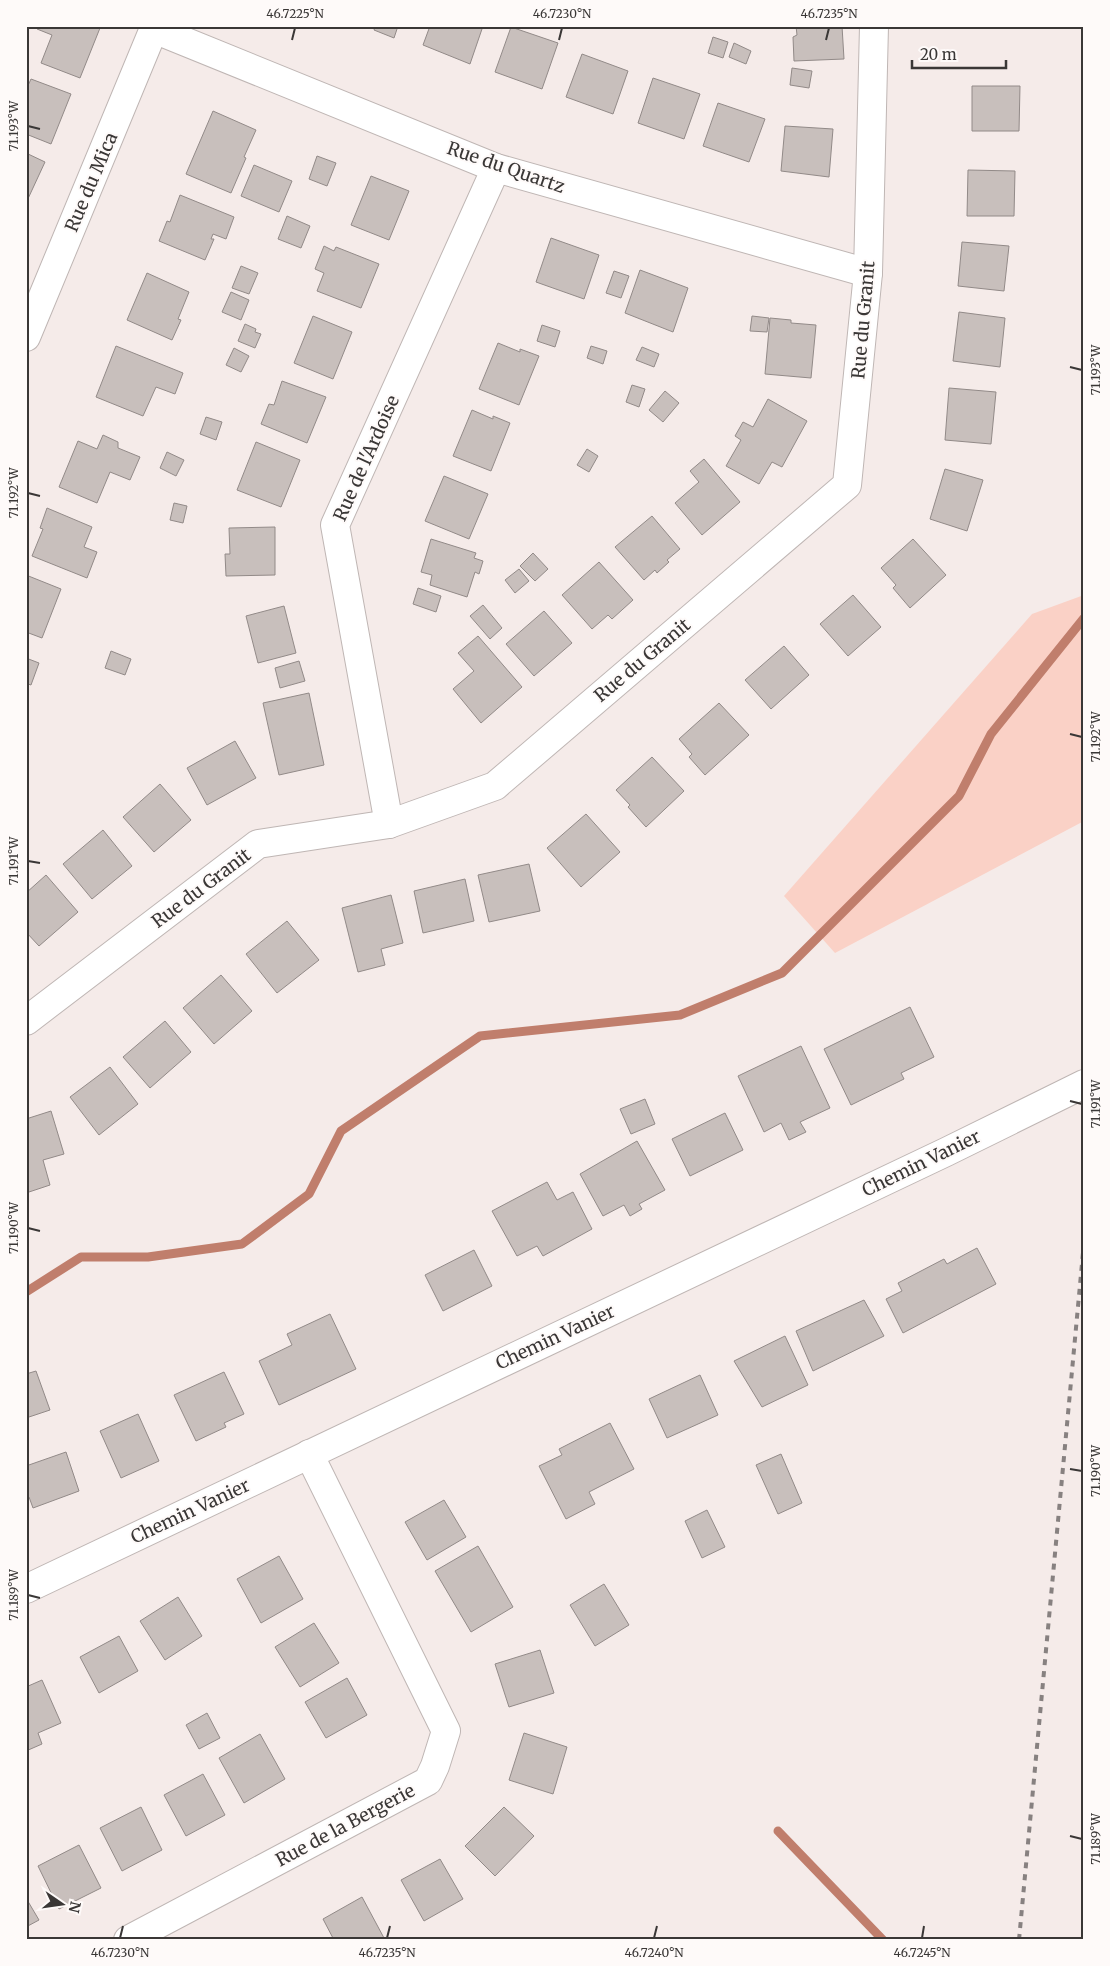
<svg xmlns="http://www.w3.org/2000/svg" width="1110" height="1966" font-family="Merriweather,serif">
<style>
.green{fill:#fad1c6}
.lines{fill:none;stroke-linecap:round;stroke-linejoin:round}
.stream{stroke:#c07e6c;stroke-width:9}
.building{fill:#c8bfbc;stroke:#928a88}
.street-casing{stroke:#bfb6b4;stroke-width:30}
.secondary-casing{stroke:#bfb6b4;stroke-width:30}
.street{stroke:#fff;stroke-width:28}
.secondary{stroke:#fff;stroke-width:28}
.rail{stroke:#878180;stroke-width:4;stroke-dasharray:6 6;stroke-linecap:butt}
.ticks{fill:none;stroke:#3a3736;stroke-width:2}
.labels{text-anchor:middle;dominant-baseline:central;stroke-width:4;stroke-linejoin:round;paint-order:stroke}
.street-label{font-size:18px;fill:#3a3736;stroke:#fefaf9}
.neatline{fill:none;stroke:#3a3736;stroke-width:2}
.ticks-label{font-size:12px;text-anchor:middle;fill:#3a3736}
</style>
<rect width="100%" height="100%" fill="#f5ebe9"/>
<polygon class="green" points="1084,595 1084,821 835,953 784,896 1032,614"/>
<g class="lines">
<g class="stream">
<polyline points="26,1292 81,1257 148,1257 242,1244 309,1194 341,1131 480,1036 680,1015 782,973 959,796 991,734 1084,618"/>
<polyline points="778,1831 883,1940"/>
</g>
</g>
<g class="building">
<polygon points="38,26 94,26 100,28 80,78 41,63 52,35 37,29"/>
<polygon points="372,26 398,26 394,38 374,30 375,27"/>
<polygon points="430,26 483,26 470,64 423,45"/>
<polygon points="796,26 842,26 844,59 794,61 793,37 797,35"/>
<polygon points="511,27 558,43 542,89 495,72"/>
<polygon points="713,37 728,42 723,58 708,53"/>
<polygon points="734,43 751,51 746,64 729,57"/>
<polygon points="582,54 628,71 613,114 566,97"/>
<polygon points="792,68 812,71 809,88 790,85"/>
<polygon points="653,78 700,94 684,139 638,123"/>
<polygon points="31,79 71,94 51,144 26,134 26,90"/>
<polygon points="972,86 1020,86 1019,131 972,131"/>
<polygon points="718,103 765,119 749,162 703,146"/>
<polygon points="213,111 256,130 244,157 246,158 231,193 186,174"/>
<polygon points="785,126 833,129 829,177 781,171"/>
<polygon points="26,153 45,162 26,203"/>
<polygon points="317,156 336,163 327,186 309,179"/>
<polygon points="254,165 292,181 279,212 241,196"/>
<polygon points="968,170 1015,171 1014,216 967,216"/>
<polygon points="371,176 409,191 389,240 351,225"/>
<polygon points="180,195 234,217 226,239 213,234 211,239 214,239 205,260 159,241 167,221 170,222"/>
<polygon points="287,216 310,226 301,248 278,239"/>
<polygon points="551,238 599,255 584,299 536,282"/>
<polygon points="962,242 1009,246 1004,291 958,286"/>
<polygon points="324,246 334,251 336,247 379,264 361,308 317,291 324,273 315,269"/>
<polygon points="241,266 258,273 249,294 232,288"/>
<polygon points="640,270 688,288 673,332 625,313"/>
<polygon points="614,271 629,276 621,298 606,293"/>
<polygon points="147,273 189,292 178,319 181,320 172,340 127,320"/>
<polygon points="231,292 249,300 241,320 222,312"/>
<polygon points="959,312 1005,318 1000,367 953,361"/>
<polygon points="313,316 352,332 333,379 294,363"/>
<polygon points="752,316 769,318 767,332 750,331"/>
<polygon points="770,318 791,320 791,323 816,325 811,378 765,374"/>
<polygon points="245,324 256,329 255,332 261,334 255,348 238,341"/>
<polygon points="542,325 560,331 555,347 537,341"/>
<polygon points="498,343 520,352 520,349 539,356 519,405 479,389"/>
<polygon points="116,346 183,373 175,394 156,387 143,416 96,397"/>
<polygon points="591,346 607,351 603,364 587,358"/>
<polygon points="642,347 659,354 654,367 636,360"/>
<polygon points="234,348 249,356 241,372 226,365"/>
<polygon points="282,381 326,397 307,443 261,424 269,404 274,405"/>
<polygon points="632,385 645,389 639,407 626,402"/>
<polygon points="949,388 996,392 991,444 945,440"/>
<polygon points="665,391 679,403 663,422 649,410"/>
<polygon points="768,399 807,421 782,467 772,462 759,484 726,466 741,440 735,436 743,422 753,427"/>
<polygon points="472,410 493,419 493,416 510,423 491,471 453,456"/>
<polygon points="206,417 222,422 216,440 200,434"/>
<polygon points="103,435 118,442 118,448 140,457 130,480 110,472 97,503 59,487 78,441 97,449"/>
<polygon points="256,442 300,460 281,507 237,490"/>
<polygon points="587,449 598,456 589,472 577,465"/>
<polygon points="167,452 184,460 176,476 160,468"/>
<polygon points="704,459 740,502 702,535 675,503 699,482 690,471"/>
<polygon points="945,469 983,480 967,531 930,519"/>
<polygon points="444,476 488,494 469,539 425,521"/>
<polygon points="174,503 187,506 183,523 170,520"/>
<polygon points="47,508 92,527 84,547 97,552 87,578 32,556 43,529 40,528"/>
<polygon points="652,516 680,549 667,560 669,562 657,573 655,570 644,580 615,547"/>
<polygon points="275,527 275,575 226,576 225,554 230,554 229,528"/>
<polygon points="431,539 476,553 474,558 483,561 479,574 475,572 467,597 430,585 432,575 421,572"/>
<polygon points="913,539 946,575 910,608 893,588 896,585 881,568"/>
<polygon points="533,553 548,569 535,581 520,566"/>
<polygon points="599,562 633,600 612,619 608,615 592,629 562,595"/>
<polygon points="519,569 529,581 515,593 505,580"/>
<polygon points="26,575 61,589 42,638 26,632"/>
<polygon points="418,588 441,596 436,612 413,604"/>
<polygon points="853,595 881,627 848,656 820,624"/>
<polygon points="483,605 502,628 490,639 470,616"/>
<polygon points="284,606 296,653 258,663 246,616"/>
<polygon points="544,611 572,643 534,676 506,644"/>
<polygon points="478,636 522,687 481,723 453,689 474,671 458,653"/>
<polygon points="784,646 809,675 771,709 745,680"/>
<polygon points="111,651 131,659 125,675 105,668"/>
<polygon points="26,658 39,663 31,685 28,684 26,687"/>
<polygon points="299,661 305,681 280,688 275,668"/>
<polygon points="309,693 324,765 279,775 263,703"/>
<polygon points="719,703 749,735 705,775 689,757 692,754 679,739"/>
<polygon points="235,741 256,778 207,805 187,768"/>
<polygon points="652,757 684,791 646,827 628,807 630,805 616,790"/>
<polygon points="160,784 191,820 154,852 123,817"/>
<polygon points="586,814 620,852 581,887 547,848"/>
<polygon points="103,830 132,866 92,899 63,864"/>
<polygon points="529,864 540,911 489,922 478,875"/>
<polygon points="46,875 78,912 39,946 26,932 26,893"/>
<polygon points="465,879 474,921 423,933 414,891"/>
<polygon points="391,895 403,943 381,949 385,965 358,972 342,908"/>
<polygon points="287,921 319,960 277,993 246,954"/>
<polygon points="221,975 252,1011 214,1044 183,1008"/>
<polygon points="910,1007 934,1057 901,1073 904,1079 851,1105 824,1049"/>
<polygon points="165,1021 191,1052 150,1088 123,1057"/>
<polygon points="801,1046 830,1108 800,1122 806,1132 789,1140 781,1123 764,1132 738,1076"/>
<polygon points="110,1067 138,1104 99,1135 70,1097"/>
<polygon points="645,1099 655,1124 631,1134 620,1109"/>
<polygon points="51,1111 64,1154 43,1160 50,1185 26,1193 26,1119"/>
<polygon points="725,1113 743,1150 690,1176 672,1139"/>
<polygon points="637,1141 665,1190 639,1204 642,1209 630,1216 624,1205 603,1216 580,1174"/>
<polygon points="547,1182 557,1200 573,1192 592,1229 543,1256 537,1246 517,1256 492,1211"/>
<polygon points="977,1248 996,1284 903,1333 886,1299 902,1291 898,1283 944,1259 947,1264"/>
<polygon points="474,1250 492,1286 443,1311 425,1275"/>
<polygon points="864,1300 884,1336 813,1371 796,1331"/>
<polygon points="330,1314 356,1369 279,1405 259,1361 292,1345 287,1334"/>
<polygon points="785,1336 808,1385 762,1407 734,1361"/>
<polygon points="36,1371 50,1410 26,1418 26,1374"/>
<polygon points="224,1372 244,1414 224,1423 226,1427 196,1441 174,1395"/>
<polygon points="700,1375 718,1415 667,1438 649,1399"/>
<polygon points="138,1414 159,1461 121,1478 100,1431"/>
<polygon points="610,1423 634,1469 589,1492 595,1504 566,1519 539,1466 562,1455 559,1449"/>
<polygon points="66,1452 79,1491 33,1508 29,1497 26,1498 26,1466"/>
<polygon points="781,1454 802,1503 778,1514 756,1465"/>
<polygon points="444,1500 466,1537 427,1560 405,1522"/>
<polygon points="707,1510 725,1547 702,1558 685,1521"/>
<polygon points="478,1546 513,1607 471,1632 435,1571"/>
<polygon points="279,1556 303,1599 261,1623 237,1579"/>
<polygon points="604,1584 629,1625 595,1646 570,1605"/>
<polygon points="178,1597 202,1636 165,1660 140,1621"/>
<polygon points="314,1623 339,1663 300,1687 275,1647"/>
<polygon points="119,1636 138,1671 99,1693 80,1657"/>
<polygon points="540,1650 554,1693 509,1707 495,1664"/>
<polygon points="347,1678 367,1715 326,1738 305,1702"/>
<polygon points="42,1680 61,1723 38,1733 42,1744 26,1751 26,1687"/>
<polygon points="207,1713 220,1738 199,1749 186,1725"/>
<polygon points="524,1733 567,1747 553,1794 509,1780"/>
<polygon points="260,1734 285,1779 244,1803 219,1758"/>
<polygon points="203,1774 225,1815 186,1836 164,1795"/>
<polygon points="141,1807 162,1850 122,1871 100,1828"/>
<polygon points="504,1807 534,1836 495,1876 465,1846"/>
<polygon points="79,1845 101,1888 59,1909 38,1866"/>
<polygon points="440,1859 463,1899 424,1921 401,1880"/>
<polygon points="362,1897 384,1938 381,1940 334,1940 323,1919"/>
<polygon points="26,1898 39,1920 26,1927"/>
</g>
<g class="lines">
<g class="street-casing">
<g id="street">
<polyline points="154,29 496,168 868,273"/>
<polyline points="26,337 155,26"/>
<polyline points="389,824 335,525 496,168"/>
<polyline points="26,1021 258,844 389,824 495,786 847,485 868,273 874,26"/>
<polyline points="128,1940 428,1781 435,1766 446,1731 309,1454"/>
</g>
</g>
<g class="secondary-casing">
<polyline id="secondary" points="26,1589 946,1152 1084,1084"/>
</g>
<use href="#street" class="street"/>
<use href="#secondary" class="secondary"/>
<polyline class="rail" points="1019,1940 1084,1242"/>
</g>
<path class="ticks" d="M 292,40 L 295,28M 559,40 L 562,28M 826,40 L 829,28M 28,126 L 40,129M 1070,367 L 1082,370M 28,493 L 40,496M 1070,734 L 1082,737M 28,861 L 40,863M 1070,1101 L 1082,1104M 28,1228 L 40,1231M 1070,1469 L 1082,1471M 28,1595 L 40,1598M 1070,1836 L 1082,1839M 120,1938 L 123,1926M 387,1938 L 390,1926M 654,1938 L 657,1926M 922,1938 L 924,1926"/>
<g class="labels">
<g class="street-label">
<text transform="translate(506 167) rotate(19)">Rue du Quartz</text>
<text transform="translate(91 182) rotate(-67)">Rue du Mica</text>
<text transform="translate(863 320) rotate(-85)">Rue du Granit</text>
<text transform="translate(366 458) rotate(-66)">Rue de l'Ardoise</text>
<text transform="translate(642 660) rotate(-40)">Rue du Granit</text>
<text transform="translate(201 888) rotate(-37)">Rue du Granit</text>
<text transform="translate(921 1163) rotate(-26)">Chemin Vanier</text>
<text transform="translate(555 1337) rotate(-25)">Chemin Vanier</text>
<text transform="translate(190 1511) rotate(-25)">Chemin Vanier</text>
<text transform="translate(345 1825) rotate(-28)">Rue de la Bergerie</text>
</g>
</g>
<rect width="1110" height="1966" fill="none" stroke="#fefaf9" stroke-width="55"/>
<g transform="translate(62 1904) rotate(103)" stroke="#fefaf9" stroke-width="4" paint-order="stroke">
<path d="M0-4L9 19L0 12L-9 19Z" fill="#3a3736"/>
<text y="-8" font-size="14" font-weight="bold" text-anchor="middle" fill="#3a3736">N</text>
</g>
<path d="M912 60v8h94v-8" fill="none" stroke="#3a3736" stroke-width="2.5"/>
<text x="920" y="60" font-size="15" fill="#3a3736" stroke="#fefaf9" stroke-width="4" paint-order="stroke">20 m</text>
<rect x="28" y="28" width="1054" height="1910" class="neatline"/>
<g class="ticks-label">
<text x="295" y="18">46.7225°N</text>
<text x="562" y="18">46.7230°N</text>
<text x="829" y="18">46.7235°N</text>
<text transform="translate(14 126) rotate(-90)" y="4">71.193°W</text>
<text transform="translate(1096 370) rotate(-90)" y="4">71.193°W</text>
<text transform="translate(14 493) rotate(-90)" y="4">71.192°W</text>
<text transform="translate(1096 737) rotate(-90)" y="4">71.192°W</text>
<text transform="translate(14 861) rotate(-90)" y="4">71.191°W</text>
<text transform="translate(1096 1104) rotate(-90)" y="4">71.191°W</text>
<text transform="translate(14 1228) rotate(-90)" y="4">71.190°W</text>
<text transform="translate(1096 1471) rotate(-90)" y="4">71.190°W</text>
<text transform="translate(14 1595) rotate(-90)" y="4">71.189°W</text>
<text transform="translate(1096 1839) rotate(-90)" y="4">71.189°W</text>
<text x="120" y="1957">46.7230°N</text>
<text x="387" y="1957">46.7235°N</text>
<text x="654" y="1957">46.7240°N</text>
<text x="922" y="1957">46.7245°N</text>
</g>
</svg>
